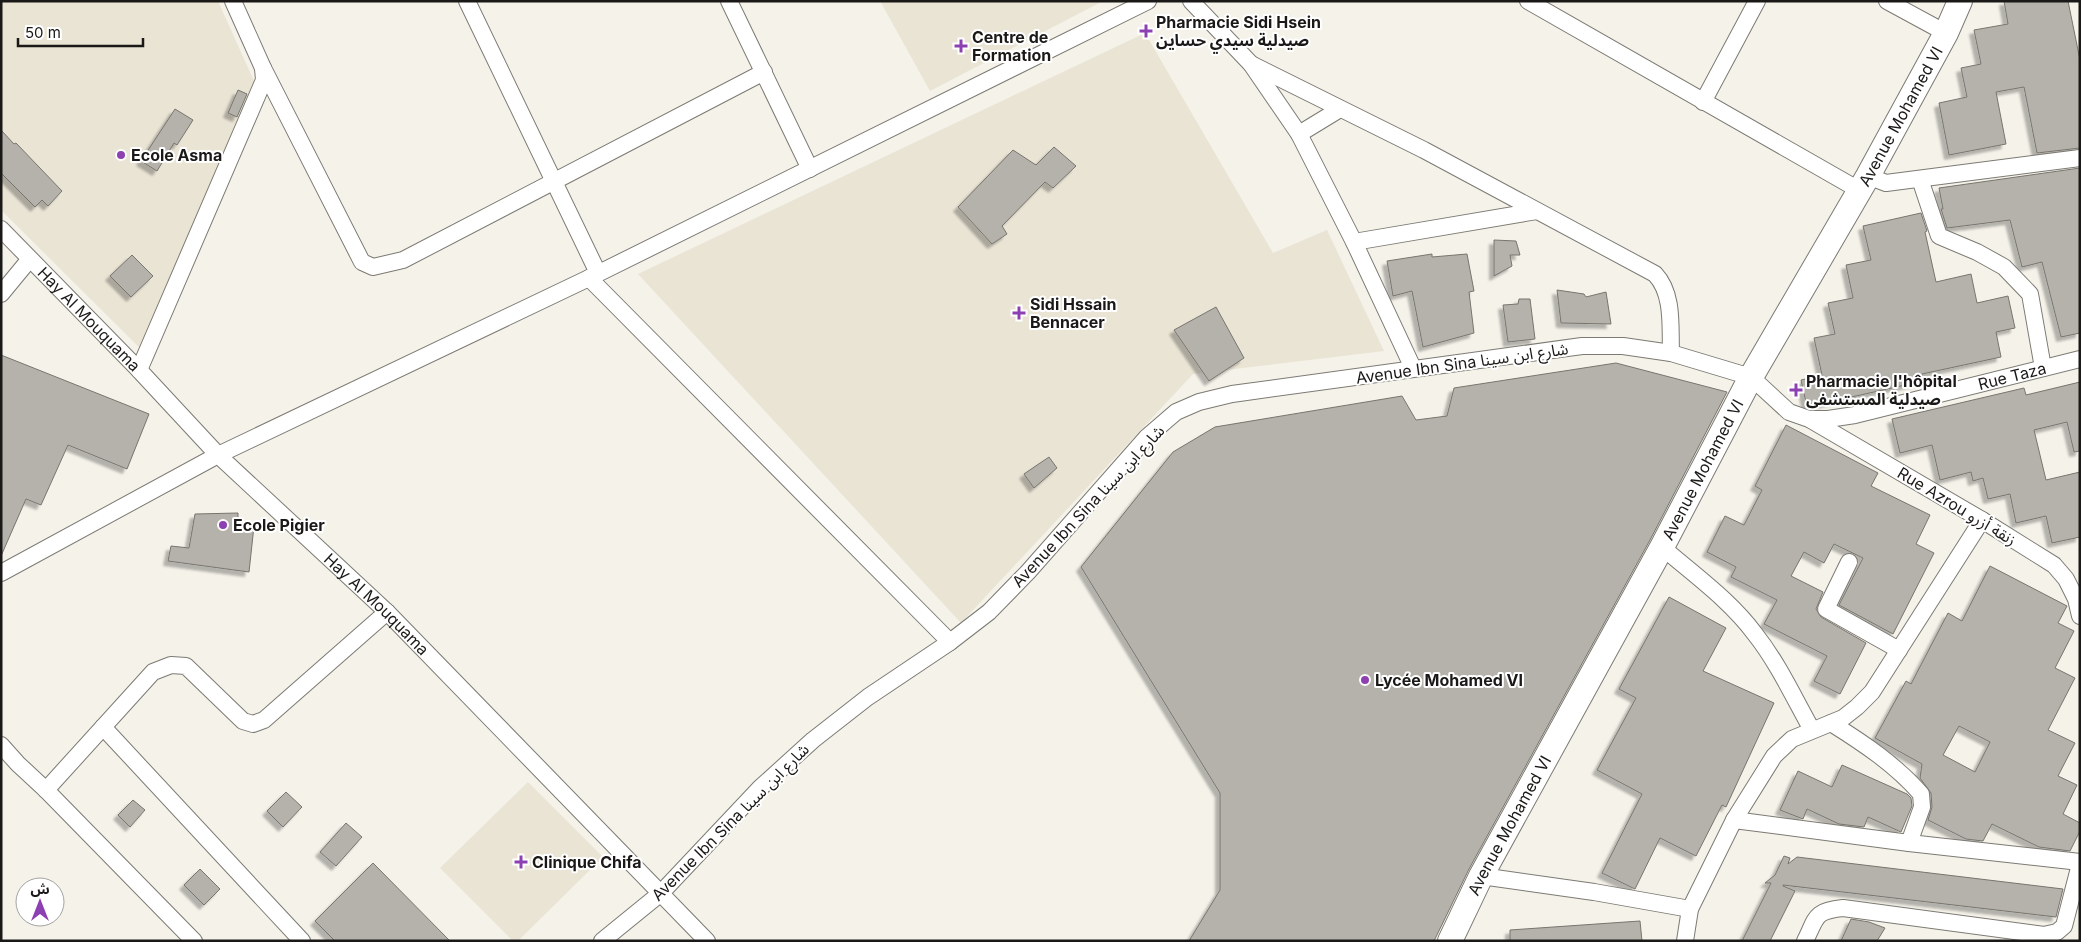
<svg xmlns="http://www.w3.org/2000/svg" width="2081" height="942" font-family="Inter,'Noto Sans Arabic',sans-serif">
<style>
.built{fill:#eae4d5}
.building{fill:#b4b2aa;stroke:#78756e;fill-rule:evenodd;filter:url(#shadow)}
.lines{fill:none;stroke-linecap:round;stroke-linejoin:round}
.street-casing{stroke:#7c7a73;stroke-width:18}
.secondary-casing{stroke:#7c7a73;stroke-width:26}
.street{stroke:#fff;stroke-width:16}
.secondary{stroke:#fff;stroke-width:24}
.poi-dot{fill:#8d40b1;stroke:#fff;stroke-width:2}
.labels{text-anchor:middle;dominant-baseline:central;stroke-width:4;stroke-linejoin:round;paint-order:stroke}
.poi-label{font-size:16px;font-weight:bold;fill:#1a1917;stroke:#fff;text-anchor:start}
.street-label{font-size:16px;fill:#1a1917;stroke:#fff}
</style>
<defs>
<filter id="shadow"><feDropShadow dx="-4.5" dy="4.5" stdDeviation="1" flood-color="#0004"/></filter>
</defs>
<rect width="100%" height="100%" fill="#f4f2e9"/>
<g class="built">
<polygon points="1,1 218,1 263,101 153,361 1,210"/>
<polygon points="880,1 1103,1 930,91"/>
<polygon points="1145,33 1273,253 1327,230 1384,351 1193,374 961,623 638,274"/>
<polygon points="528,782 603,857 518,941 513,941 440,868"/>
</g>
<g class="building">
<polygon points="2004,1 2068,1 2080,60 2080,148 2037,153 2024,87 1996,92 2006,144 1949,155 1939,103 1967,97 1961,68 1981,64 1974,30 2008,24"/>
<polygon points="238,90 247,94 237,117 228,113"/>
<polygon points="175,109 193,120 177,145 174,143 157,171 141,161"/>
<polygon points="1,130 14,144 16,143 62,191 48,206 42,200 35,207 1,173"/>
<polygon points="1054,147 1076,166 1053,188 1045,182 1002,226 1007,234 992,244 958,207 1013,150 1036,165"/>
<polygon points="2080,168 2080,333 2061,337 2042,262 2022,267 2010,220 1947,228 1941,209 1943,209 1939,188"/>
<polygon points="1921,213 1927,231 1925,232 1936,282 1971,274 1977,303 2008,296 2015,328 1996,332 2001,357 1922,374 1923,381 1807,407 1801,380 1822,375 1814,338 1835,334 1828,303 1853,298 1846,265 1871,260 1863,226"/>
<polygon points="1494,240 1516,241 1520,255 1510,255 1512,266 1494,276"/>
<polygon points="1432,254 1432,257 1467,254 1474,291 1469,292 1474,333 1423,347 1412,291 1393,296 1387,261"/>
<polygon points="132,255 153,276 131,297 110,276"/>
<polygon points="1557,290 1584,294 1586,297 1606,292 1611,324 1561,323"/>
<polygon points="1519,299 1530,299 1535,339 1508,342 1503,305 1518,304"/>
<polygon points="1216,307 1244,358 1209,381 1174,330"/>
<polygon points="1,355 149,414 127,469 68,445 41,505 26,499 1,556"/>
<polygon points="1616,363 1727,392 1650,540 1469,869 1434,941 1189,941 1220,890 1220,793 1081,567 1173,452 1215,427 1402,396 1416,420 1447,416 1454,388"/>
<polygon points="2080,382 2080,451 2074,452 2067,422 2034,430 2046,480 2080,472 2080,537 2052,543 2046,516 2016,523 2010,494 1988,499 1983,478 1973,481 1971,472 1940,480 1932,445 1900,453 1892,419 2024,388 2026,395"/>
<polygon points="1786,425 1878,473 1871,486 1930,515 1916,544 1934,553 1893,634 1839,605 1863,558 1834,544 1824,563 1804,552 1791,576 1823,592 1816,609 1821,617 1866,643 1840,694 1814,681 1827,656 1764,624 1777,600 1731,577 1736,567 1707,552 1725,516 1744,525 1762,490 1755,486"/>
<polygon points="1049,457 1057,468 1034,488 1024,474"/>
<polygon points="238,513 238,521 254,526 249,572 168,561 171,546 189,548 195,514"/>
<path d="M 1990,566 L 2067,606 L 2058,623 L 2074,631 L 2055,668 L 2075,678 L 2048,730 L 2075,743 L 2058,776 L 2077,785 L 2063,814 L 2080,823 L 2080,831 L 2070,851 L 2039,847 L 1992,824 L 1983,841 L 1966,839 L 1928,820 L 1932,807 L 1931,793 L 1920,778 L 1922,764 L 1875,738 L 1906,681 L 1911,684 L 1948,613 L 1962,621 ZM 1959,726 L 1990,742 L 1975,772 L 1943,755 Z"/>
<polygon points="1669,597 1726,628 1703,671 1774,703 1726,807 1722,805 1696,856 1660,838 1635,889 1602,873 1642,794 1597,770 1636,698 1619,689"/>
<polygon points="1842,765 1907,794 1911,798 1912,806 1901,832 1868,817 1864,827 1839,824 1807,809 1803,819 1780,810 1798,771 1832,787"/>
<polygon points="286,792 302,807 283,827 267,811"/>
<polygon points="133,800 145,810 130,827 118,815"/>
<polygon points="346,823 362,837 336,866 320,852"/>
<polygon points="1784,856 1790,858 1788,864 1797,857 2063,889 2056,917 1783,885 1783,886 1795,891 1770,941 1742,941 1771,883 1765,883 1775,875"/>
<polygon points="373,863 450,941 335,941 315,921"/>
<polygon points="200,869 220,889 204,905 184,885"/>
<polygon points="1851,919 1869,922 1885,928 1877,941 1841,941"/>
<polygon points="1640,921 1642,941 1510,941 1510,930"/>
</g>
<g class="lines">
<g class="street-casing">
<g id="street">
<polyline points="467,1 598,273"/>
<polyline points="729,1 810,169"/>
<polyline points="1191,1 1251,64 1299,134 1354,242 1413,368"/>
<polyline points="1528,1 1859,190"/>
<polyline points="1887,1 1946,33"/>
<path d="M 1251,64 L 1424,150 L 1655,274 C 1674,294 1670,327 1671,353"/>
<polyline points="263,68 362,262 373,267 403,260 764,72"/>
<polyline points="1703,102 1757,1"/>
<polyline points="1299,134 1340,109"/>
<polyline points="1868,176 1886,183 2080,158"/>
<polyline points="1920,179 1939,236 1977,252 2004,267 2030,294 2043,368"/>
<path id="s1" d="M 1,229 L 139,370 L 218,455 L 387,612 L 707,941"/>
<polyline points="1354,242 1537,211"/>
<polyline points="589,278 950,642"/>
<polyline points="1,294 29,260"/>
<polyline points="139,370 264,80 263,68 233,1"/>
<polyline points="1811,420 1982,520 2054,565 2066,579 2076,599 2080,616"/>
<path d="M 1662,547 C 1693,574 1730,600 1755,634 C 1778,663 1794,698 1812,730"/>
<polyline points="1849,562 1826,609 1899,650"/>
<polyline points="1,573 218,455 589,278 1148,1"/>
<path d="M 1831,723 C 1863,743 1896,765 1921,794 L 1922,807 L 1909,843"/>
<polyline points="103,727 302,941"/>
<polyline points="1,745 18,764 46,790 194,941"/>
<polyline points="46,790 153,672 171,665 186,666 243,721 253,724 264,720 387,612"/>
<polyline points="1734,820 1774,756 1792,739 1843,718 1857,707 1872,692 1982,520"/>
<polyline points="1481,876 1594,892 1690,909"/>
<path id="s2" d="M 602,941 L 661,893 L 760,788 L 813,740 L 868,697 L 950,642 L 989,612 L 1028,572 L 1147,437 L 1176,412 L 1199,402 L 1232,394 L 1582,346 L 1623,346 L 1671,353 L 1751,377 L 1789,412 L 1809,419 L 1828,419 L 1855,415 L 2080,359"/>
<polyline points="1685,941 1690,909 1734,820 1909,843 2080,862"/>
<path d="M 1805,941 C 1817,917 1814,911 1843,908 L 2044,935 L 2057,932 L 2064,926 L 2080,864"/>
</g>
</g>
<g class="secondary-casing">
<g id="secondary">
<path id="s3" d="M 1450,941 L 1481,876 L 1662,547 L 1751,377 L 1868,176 L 1946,33 L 1960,1"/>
</g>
</g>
<use href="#street" class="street"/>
<use href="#secondary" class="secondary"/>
</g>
<g class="poi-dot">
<path d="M1143.5 23.5h5v5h5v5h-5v5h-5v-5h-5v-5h5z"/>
<path d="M958.5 38.5h5v5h5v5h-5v5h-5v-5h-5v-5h5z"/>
<circle cx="121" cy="155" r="5"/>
<path d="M1016.5 305.5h5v5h5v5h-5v5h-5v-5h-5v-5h5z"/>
<path d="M1793.5 382.5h5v5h5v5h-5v5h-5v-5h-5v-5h5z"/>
<circle cx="223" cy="525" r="5"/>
<circle cx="1365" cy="680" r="5"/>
<path d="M518.5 854.5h5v5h5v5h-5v5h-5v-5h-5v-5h5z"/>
</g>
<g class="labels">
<g class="poi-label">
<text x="1156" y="22">Pharmacie Sidi Hsein<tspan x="1156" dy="18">صيدلية سيدي حساين</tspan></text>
<text x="972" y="37">Centre de<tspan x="972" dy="18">Formation</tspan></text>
<text x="131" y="155">Ecole Asma</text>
<text x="1030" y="304">Sidi Hssain<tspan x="1030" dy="18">Bennacer</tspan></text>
<text x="1806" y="381">Pharmacie l'hôpital<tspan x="1806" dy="18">صيدلية المستشفى</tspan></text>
<text x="233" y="525">Ecole Pigier</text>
<text x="1375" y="680">Lycée Mohamed VI</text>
<text x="532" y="862">Clinique Chifa</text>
</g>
<g class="street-label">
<text stroke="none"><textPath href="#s3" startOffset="940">Avenue Mohamed VI</textPath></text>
<text stroke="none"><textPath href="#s1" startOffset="126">Hay Al Mouquama</textPath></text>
<text transform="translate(1462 363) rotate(-8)">Avenue Ibn Sina شارع ابن سينا</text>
<text stroke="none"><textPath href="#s2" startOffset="1650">Rue Taza</textPath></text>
<text stroke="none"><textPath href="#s3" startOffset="535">Avenue Mohamed VI</textPath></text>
<text transform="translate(1088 506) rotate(-47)">Avenue Ibn Sina شارع ابن سينا</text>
<text transform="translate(1957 506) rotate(31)">Rue Azrou زنقة أزرو</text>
<text stroke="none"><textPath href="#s1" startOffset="531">Hay Al Mouquama</textPath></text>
<text transform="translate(730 822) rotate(-45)">Avenue Ibn Sina شارع ابن سينا</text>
<text stroke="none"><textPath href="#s3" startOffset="130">Avenue Mohamed VI</textPath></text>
</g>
</g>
<rect width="2081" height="942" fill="none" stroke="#1a1917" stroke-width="5"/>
<g transform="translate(40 902)"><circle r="24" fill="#ffffff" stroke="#a3a3a2"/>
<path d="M0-4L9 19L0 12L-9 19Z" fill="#8d40b1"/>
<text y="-8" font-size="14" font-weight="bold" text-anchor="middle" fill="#1a1917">ش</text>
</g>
<path d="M18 38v8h125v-8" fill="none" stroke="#1a1917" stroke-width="2.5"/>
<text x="25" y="38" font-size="15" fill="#1a1917" stroke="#ffffff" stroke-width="4" paint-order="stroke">50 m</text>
</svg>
